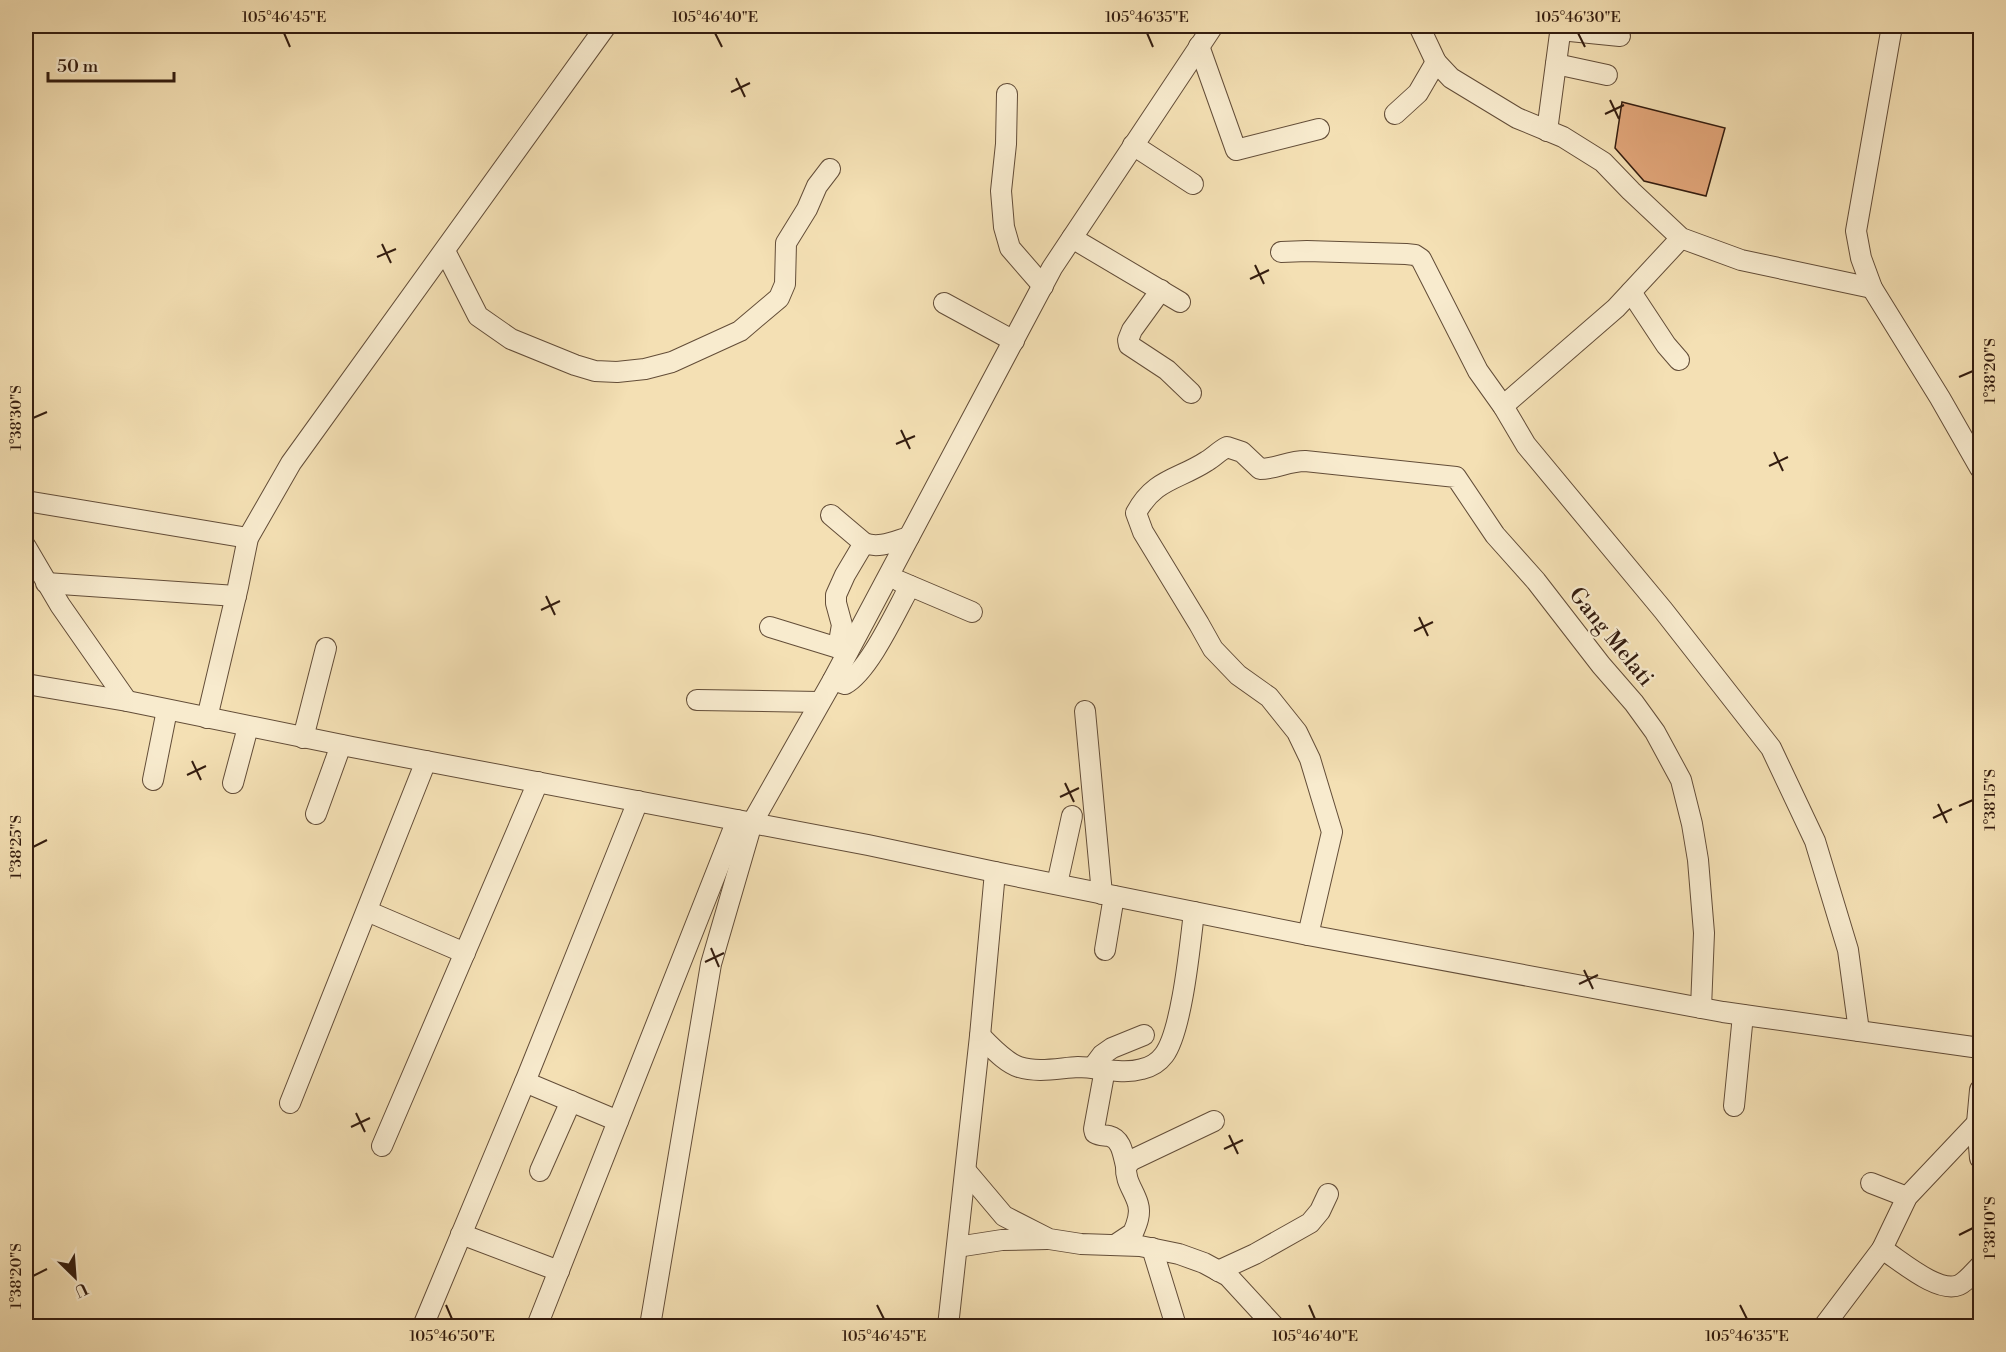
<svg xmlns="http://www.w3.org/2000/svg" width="2006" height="1352" font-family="'Libre Bodoni',serif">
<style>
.building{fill:#e2a67a;stroke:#331c0f;stroke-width:1.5}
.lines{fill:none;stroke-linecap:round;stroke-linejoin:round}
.minor-casing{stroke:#634d38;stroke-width:22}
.minor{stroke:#f8ebce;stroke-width:20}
.ticks{fill:none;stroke:#331c0f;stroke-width:2}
.labels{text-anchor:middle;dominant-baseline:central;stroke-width:4.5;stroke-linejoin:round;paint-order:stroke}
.street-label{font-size:22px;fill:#331c0f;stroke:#f8ebce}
.neatline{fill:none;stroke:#331c0f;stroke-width:2}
.ticks-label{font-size:15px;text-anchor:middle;fill:#331c0f}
</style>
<rect width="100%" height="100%" fill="#f4e0b4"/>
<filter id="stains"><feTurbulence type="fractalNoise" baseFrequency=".00333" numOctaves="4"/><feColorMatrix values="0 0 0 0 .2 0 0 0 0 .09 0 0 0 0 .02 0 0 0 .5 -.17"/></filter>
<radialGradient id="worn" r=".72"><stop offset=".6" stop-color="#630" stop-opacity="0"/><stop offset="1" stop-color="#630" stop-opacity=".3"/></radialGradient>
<polygon class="building" points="1622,102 1725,128 1706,196 1644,181 1615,148"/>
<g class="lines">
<g class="minor-casing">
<g id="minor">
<polyline points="1419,26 1436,62 1451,78 1517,118 1563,137 1603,162 1631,191 1681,238 1741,260 1872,288"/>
<polyline points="1892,26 1856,231 1861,258 1872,288 1940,398 1980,468"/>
<polyline points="1560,30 1620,36"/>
<polyline points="1199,46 1236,150 1319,129"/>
<polyline points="1556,64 1607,75"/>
<polyline points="1007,94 1006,144 1001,191 1004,227 1010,248 1043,286"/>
<polyline points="1395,114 1418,93 1436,62"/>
<polyline points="1547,131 1561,26"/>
<polyline points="1133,145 1193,184"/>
<polyline points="1072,238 1180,302"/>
<polyline points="445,251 478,316 511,339 575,365 595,371 617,372 645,369 672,362 740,331 779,298 785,284 786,243 807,209 817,186 830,169"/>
<polyline points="1281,252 1307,251 1406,254 1415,255 1421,259 1478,371 1503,406 1526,445 1663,610 1771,748 1815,841 1848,950 1859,1031"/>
<polyline points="1161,290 1132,330 1128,340 1129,345 1167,370 1191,393"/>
<polyline points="1631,292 1666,345 1679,360"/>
<polyline points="944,303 1014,341"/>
<polyline points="1503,406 1616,308 1681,238"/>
<polyline points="26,501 248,538"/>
<path d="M 831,515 L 864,543 C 879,549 895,541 909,537"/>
<polyline points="26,547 60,605 127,701"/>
<polyline points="899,581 972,612"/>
<polyline points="46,583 236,596"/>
<polyline points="770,627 848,651"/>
<polyline points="838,648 842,625 836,603 836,595 845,575 864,543"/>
<path d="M 833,680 L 845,684 C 869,671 896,611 910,586"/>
<polyline points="26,684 127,701 352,747 868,845 995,872 1308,935 1723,1012 1980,1048"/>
<polyline points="697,700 819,702"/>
<polyline points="1085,711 1102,894"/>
<polyline points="207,718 238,587 248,538 291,463 606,26"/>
<polyline points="303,738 326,648"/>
<polyline points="153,780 167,710"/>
<polyline points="233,783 248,727"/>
<polyline points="316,814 341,745"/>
<polyline points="1057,884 1072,816"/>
<polyline points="367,911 465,953"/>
<path d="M 1308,935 L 1332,832 L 1310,759 L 1297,732 L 1269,697 L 1238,675 L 1213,649 L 1199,624 L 1143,532 L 1136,513 C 1154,479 1178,480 1207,461 C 1214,457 1219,451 1227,447 L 1242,452 L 1260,469 C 1275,469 1289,461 1305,461 L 1456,477 L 1495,535 L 1536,581 L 1601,665 L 1634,703 L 1655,732 L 1681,780 L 1692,824 L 1698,860 L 1704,933 L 1701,1008"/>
<polyline points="1105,950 1114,896"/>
<path d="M 980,1036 C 991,1046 1004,1062 1019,1067 C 1038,1073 1059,1068 1078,1067 C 1099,1067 1121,1075 1142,1069 C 1151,1067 1158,1063 1164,1055 C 1182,1031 1190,945 1194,912"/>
<polyline points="1093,1067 1102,1055 1112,1048 1144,1035"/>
<path d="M 1105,1069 L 1094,1129 L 1095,1133 C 1100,1136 1104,1135 1109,1136 C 1122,1139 1123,1155 1126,1166"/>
<polyline points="525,1082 618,1121"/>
<polyline points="1980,1090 1977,1123 1980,1158"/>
<polyline points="290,1103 426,761"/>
<polyline points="1734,1106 1743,1015"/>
<polyline points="382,1146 538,782"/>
<polyline points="540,1171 571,1101"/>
<polyline points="966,1171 1004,1216 1049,1239 1081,1244 1140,1246 1179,1254 1204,1263 1228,1276 1274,1326"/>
<polyline points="1871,1183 1907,1197"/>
<polyline points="461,1234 559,1271"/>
<path d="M 1115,1245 L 1133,1233 C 1137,1224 1141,1214 1138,1204 C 1134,1190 1125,1182 1126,1166 L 1132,1160 L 1214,1121"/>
<polyline points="957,1247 1002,1240 1047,1239"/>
<polyline points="1152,1248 1176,1326"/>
<path d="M 1882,1249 C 1900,1260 1938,1294 1959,1285 C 1966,1282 1974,1272 1980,1266"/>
<polyline points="1218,1271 1255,1254 1310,1223 1320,1211 1328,1194"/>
<polyline points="423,1326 527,1077 638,801"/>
<polyline points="537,1326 737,820"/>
<polyline points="650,1326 711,964 752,823 833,680 1052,268 1213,26"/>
<polyline points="948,1326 980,1036 995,872"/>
<polyline points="1824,1326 1882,1249 1907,1197 1977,1123"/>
</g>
</g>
<use href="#minor" class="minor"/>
</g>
<path class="ticks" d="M 284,33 L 290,47M 715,33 L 722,47M 1147,33 L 1153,47M 1578,33 L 1585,47M 736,78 L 745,97M 731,92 L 750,83M 1610,100 L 1619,119M 1605,114 L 1624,105M 382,244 L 391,263M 377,257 L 396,249M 1255,265 L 1264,284M 1250,279 L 1269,270M 1959,377 L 1973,371M 33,418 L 47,412M 901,430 L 910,449M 896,444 L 915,436M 1774,452 L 1783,471M 1769,466 L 1788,457M 546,596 L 555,615M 541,610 L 560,601M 1419,617 L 1428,636M 1414,631 L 1433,622M 192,761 L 201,780M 187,775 L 206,766M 1065,783 L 1074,802M 1060,797 L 1079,788M 1938,804 L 1947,823M 1959,806 L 1973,800M 1933,818 L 1952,809M 33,847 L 47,840M 711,948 L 719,967M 705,962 L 724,953M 1584,970 L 1593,989M 1579,984 L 1598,975M 356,1113 L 365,1132M 351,1127 L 370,1118M 1229,1135 L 1238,1154M 1224,1149 L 1243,1140M 1959,1235 L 1973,1228M 33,1276 L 47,1269M 446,1305 L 452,1319M 877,1305 L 884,1319M 1309,1305 L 1315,1319M 1740,1305 L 1747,1319"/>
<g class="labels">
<g class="street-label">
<text transform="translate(1611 637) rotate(51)">Gang Melati</text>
</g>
</g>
<rect width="2006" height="1352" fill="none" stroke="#f4e0b4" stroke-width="66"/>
<g transform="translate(75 1277) rotate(155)" stroke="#f8ebce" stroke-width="4.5" paint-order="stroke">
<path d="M0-4.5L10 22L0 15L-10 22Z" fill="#331c0f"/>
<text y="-9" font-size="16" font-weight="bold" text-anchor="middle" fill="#331c0f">U</text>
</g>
<path d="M48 72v9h126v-9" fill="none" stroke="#331c0f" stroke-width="3"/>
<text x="57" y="72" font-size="18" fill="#331c0f" stroke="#f8ebce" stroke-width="4.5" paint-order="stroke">50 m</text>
<rect x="33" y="33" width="1940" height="1286" class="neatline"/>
<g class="ticks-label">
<text x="284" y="22">105°46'45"E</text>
<text x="715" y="22">105°46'40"E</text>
<text x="1147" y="22">105°46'35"E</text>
<text x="1578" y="22">105°46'30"E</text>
<text transform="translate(1990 371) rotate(-90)" y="5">1°38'20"S</text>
<text transform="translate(16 418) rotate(-90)" y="5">1°38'30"S</text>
<text transform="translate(1990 800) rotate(-90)" y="5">1°38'15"S</text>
<text transform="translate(16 847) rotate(-90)" y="5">1°38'25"S</text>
<text transform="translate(1990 1228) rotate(-90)" y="5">1°38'10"S</text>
<text transform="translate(16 1276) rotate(-90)" y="5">1°38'20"S</text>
<text x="452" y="1341">105°46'50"E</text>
<text x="884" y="1341">105°46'45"E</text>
<text x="1315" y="1341">105°46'40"E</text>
<text x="1747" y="1341">105°46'35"E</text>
</g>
<rect width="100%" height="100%" filter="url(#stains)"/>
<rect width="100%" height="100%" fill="url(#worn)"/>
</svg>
